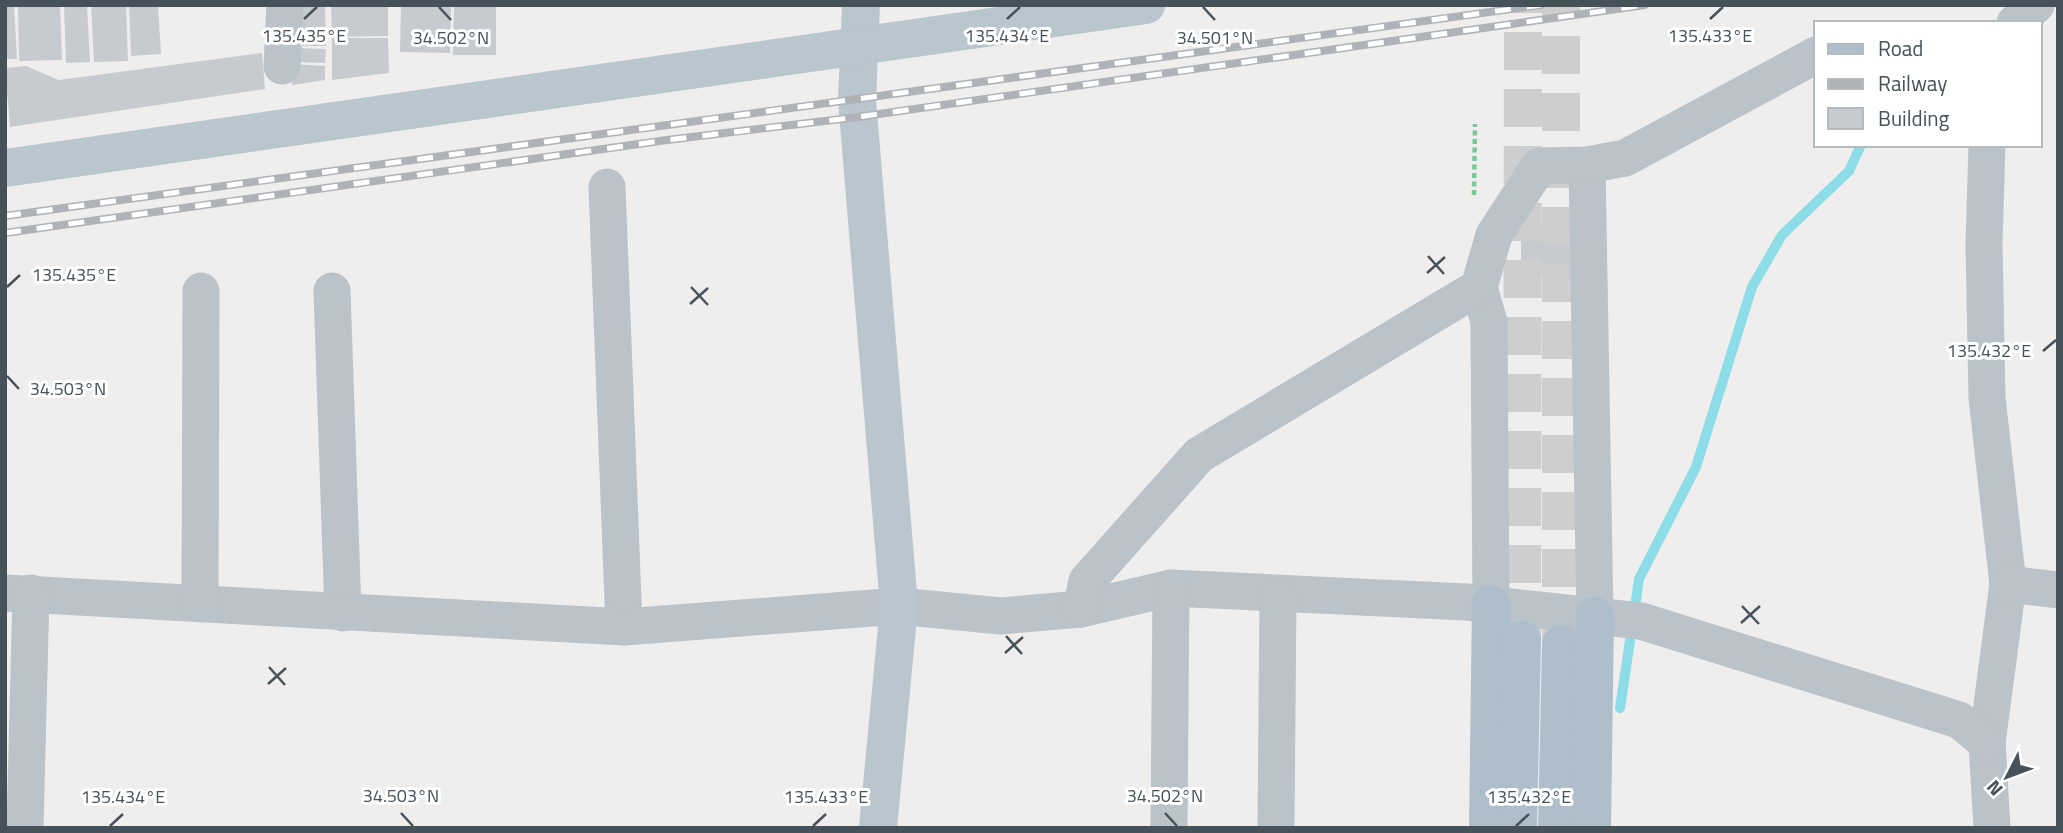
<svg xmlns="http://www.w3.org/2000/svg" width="2063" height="833" font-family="'Titillium Web',sans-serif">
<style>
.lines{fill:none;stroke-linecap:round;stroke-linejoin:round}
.stream{stroke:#8cdde7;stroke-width:10}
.building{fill:#c7cbd0}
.primary-tunnel{stroke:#cececf;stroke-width:38;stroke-dasharray:38 19;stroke-linecap:butt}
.path{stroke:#77c897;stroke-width:4.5;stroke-dasharray:5 3.5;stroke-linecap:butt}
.street{stroke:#b9c3c9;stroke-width:37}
.secondary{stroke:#b9c6ce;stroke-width:38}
.primary{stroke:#aebfcb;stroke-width:38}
.rail-casing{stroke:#afb3b7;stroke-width:8}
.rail{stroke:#fff;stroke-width:5;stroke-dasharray:16;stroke-linecap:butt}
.ticks{fill:none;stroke:#465259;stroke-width:2.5}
.ticks-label{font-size:18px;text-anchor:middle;fill:#465259;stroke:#fff;stroke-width:6;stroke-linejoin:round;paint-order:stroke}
</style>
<rect width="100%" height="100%" fill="#f0eded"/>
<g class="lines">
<g class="stream">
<polyline points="1635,607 1639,579 1696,467 1752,287 1782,235 1849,171 1861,145"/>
<polyline points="1620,708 1631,634"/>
</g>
</g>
<g class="building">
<polygon points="5,5 14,5 17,59 5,59"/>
<polygon points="18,5 60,5 62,60 19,61"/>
<polygon points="64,5 87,5 90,62 66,63"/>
<polygon points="91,5 126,5 128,61 94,62"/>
<polygon points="129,5 158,5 161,54 131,56"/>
<polygon points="293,5 325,5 326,46 293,46"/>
<polygon points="331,5 388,5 388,36 332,37"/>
<polygon points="401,5 451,5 450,53 400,52"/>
<polygon points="454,5 496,5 496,55 453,55"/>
<polygon points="332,38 388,38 389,73 332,80"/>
<polygon points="294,48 326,49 325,63 294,62"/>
<polygon points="262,53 265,89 10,127 5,68 26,66 59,80"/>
<polygon points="293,64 325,66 325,80 292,85"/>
<polygon points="1521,223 1574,224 1573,276 1521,275"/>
</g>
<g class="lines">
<g class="primary-tunnel">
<polyline points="1522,640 1523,5"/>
<polyline points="1561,644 1561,5"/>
</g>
<polyline class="path" points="1474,195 1475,124"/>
<g class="street">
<polyline points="2015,23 2036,5"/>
<polyline points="282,66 285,5"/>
<polyline points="1987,145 1984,244 1987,398 2008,584 1987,743 1992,828"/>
<polyline points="1587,165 1595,616"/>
<polyline points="607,187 624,627"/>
<polyline points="1479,287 1489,322 1491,604"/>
<polyline points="332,291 343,613"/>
<polyline points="2008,584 2058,590"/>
<polyline points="5,593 624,627 899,606 1000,616 1081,609 1171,588 1466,602 1641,621 1959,720 1987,743"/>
<polyline points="200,604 201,291"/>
<polyline points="1081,609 1087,581 1199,455 1479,287 1494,235 1539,166 1587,165 1625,158 1816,55"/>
<polyline points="25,828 31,593"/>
<polyline points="1169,828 1171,588"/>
<polyline points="1276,828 1278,594"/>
</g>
<g class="secondary">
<polyline points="861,5 857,100 899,606 878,828"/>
<polyline points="5,168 1146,5"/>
</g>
<g class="primary">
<polyline points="1488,828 1491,604"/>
<polyline points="1518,828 1522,640"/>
<polyline points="1557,828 1561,644"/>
<polyline points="1592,828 1595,616"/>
</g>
<g class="rail-casing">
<g id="rail">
<polyline points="5,216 1541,5"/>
<polyline points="5,233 667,140 858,117 1645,5"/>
</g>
</g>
<use href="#rail" class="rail"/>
</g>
<path class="ticks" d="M 439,7 L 451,20M 1203,7 L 1215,20M 304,19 L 317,7M 1007,19 L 1020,7M 1710,19 L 1723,7M 1428,256 L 1444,274M 1427,273 L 1445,257M 7,287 L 20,275M 691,287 L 708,305M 690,304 L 708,288M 2043,351 L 2056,340M 7,376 L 19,389M 1742,606 L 1759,624M 1741,623 L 1760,606M 1006,636 L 1022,654M 1005,653 L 1023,637M 269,667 L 285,685M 268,684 L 286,668M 401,813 L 413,826M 1165,813 L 1177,826M 110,826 L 123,814M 813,826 L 826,814M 1516,826 L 1529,814"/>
<g class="ticks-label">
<text x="304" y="42">135.435°E</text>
<text x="1007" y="42">135.434°E</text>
<text x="1710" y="42">135.433°E</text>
<text x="451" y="44">34.502°N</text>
<text x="1215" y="44">34.501°N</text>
<text x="74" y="281">135.435°E</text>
<text x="1989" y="357">135.432°E</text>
<text x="68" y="395">34.503°N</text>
<text x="401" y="802">34.503°N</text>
<text x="1165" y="802">34.502°N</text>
<text x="123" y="803">135.434°E</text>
<text x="826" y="803">135.433°E</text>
<text x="1529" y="803">135.432°E</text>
</g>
<rect width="2063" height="833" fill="none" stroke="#465259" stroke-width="14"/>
<rect x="1814" y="21" width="228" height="126" fill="#ffffff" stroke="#b5babd" stroke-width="2"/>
<rect x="1828" y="44" width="35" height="10" fill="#aebfcb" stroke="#b5babd" stroke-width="2"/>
<text x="1878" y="56" font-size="21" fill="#465259">Road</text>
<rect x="1828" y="79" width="35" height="10" fill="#afb3b7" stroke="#b5babd" stroke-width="2"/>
<text x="1878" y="91" font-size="21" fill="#465259">Railway</text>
<rect x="1828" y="108" width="35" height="21" fill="#c7cbd0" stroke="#b5babd" stroke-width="2"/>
<text x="1878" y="126" font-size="21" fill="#465259">Building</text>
<g transform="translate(2007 777) rotate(228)" stroke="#ffffff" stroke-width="5" paint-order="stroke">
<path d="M0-5L12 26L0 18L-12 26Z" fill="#465259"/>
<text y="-10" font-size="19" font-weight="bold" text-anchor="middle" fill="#465259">N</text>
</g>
</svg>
